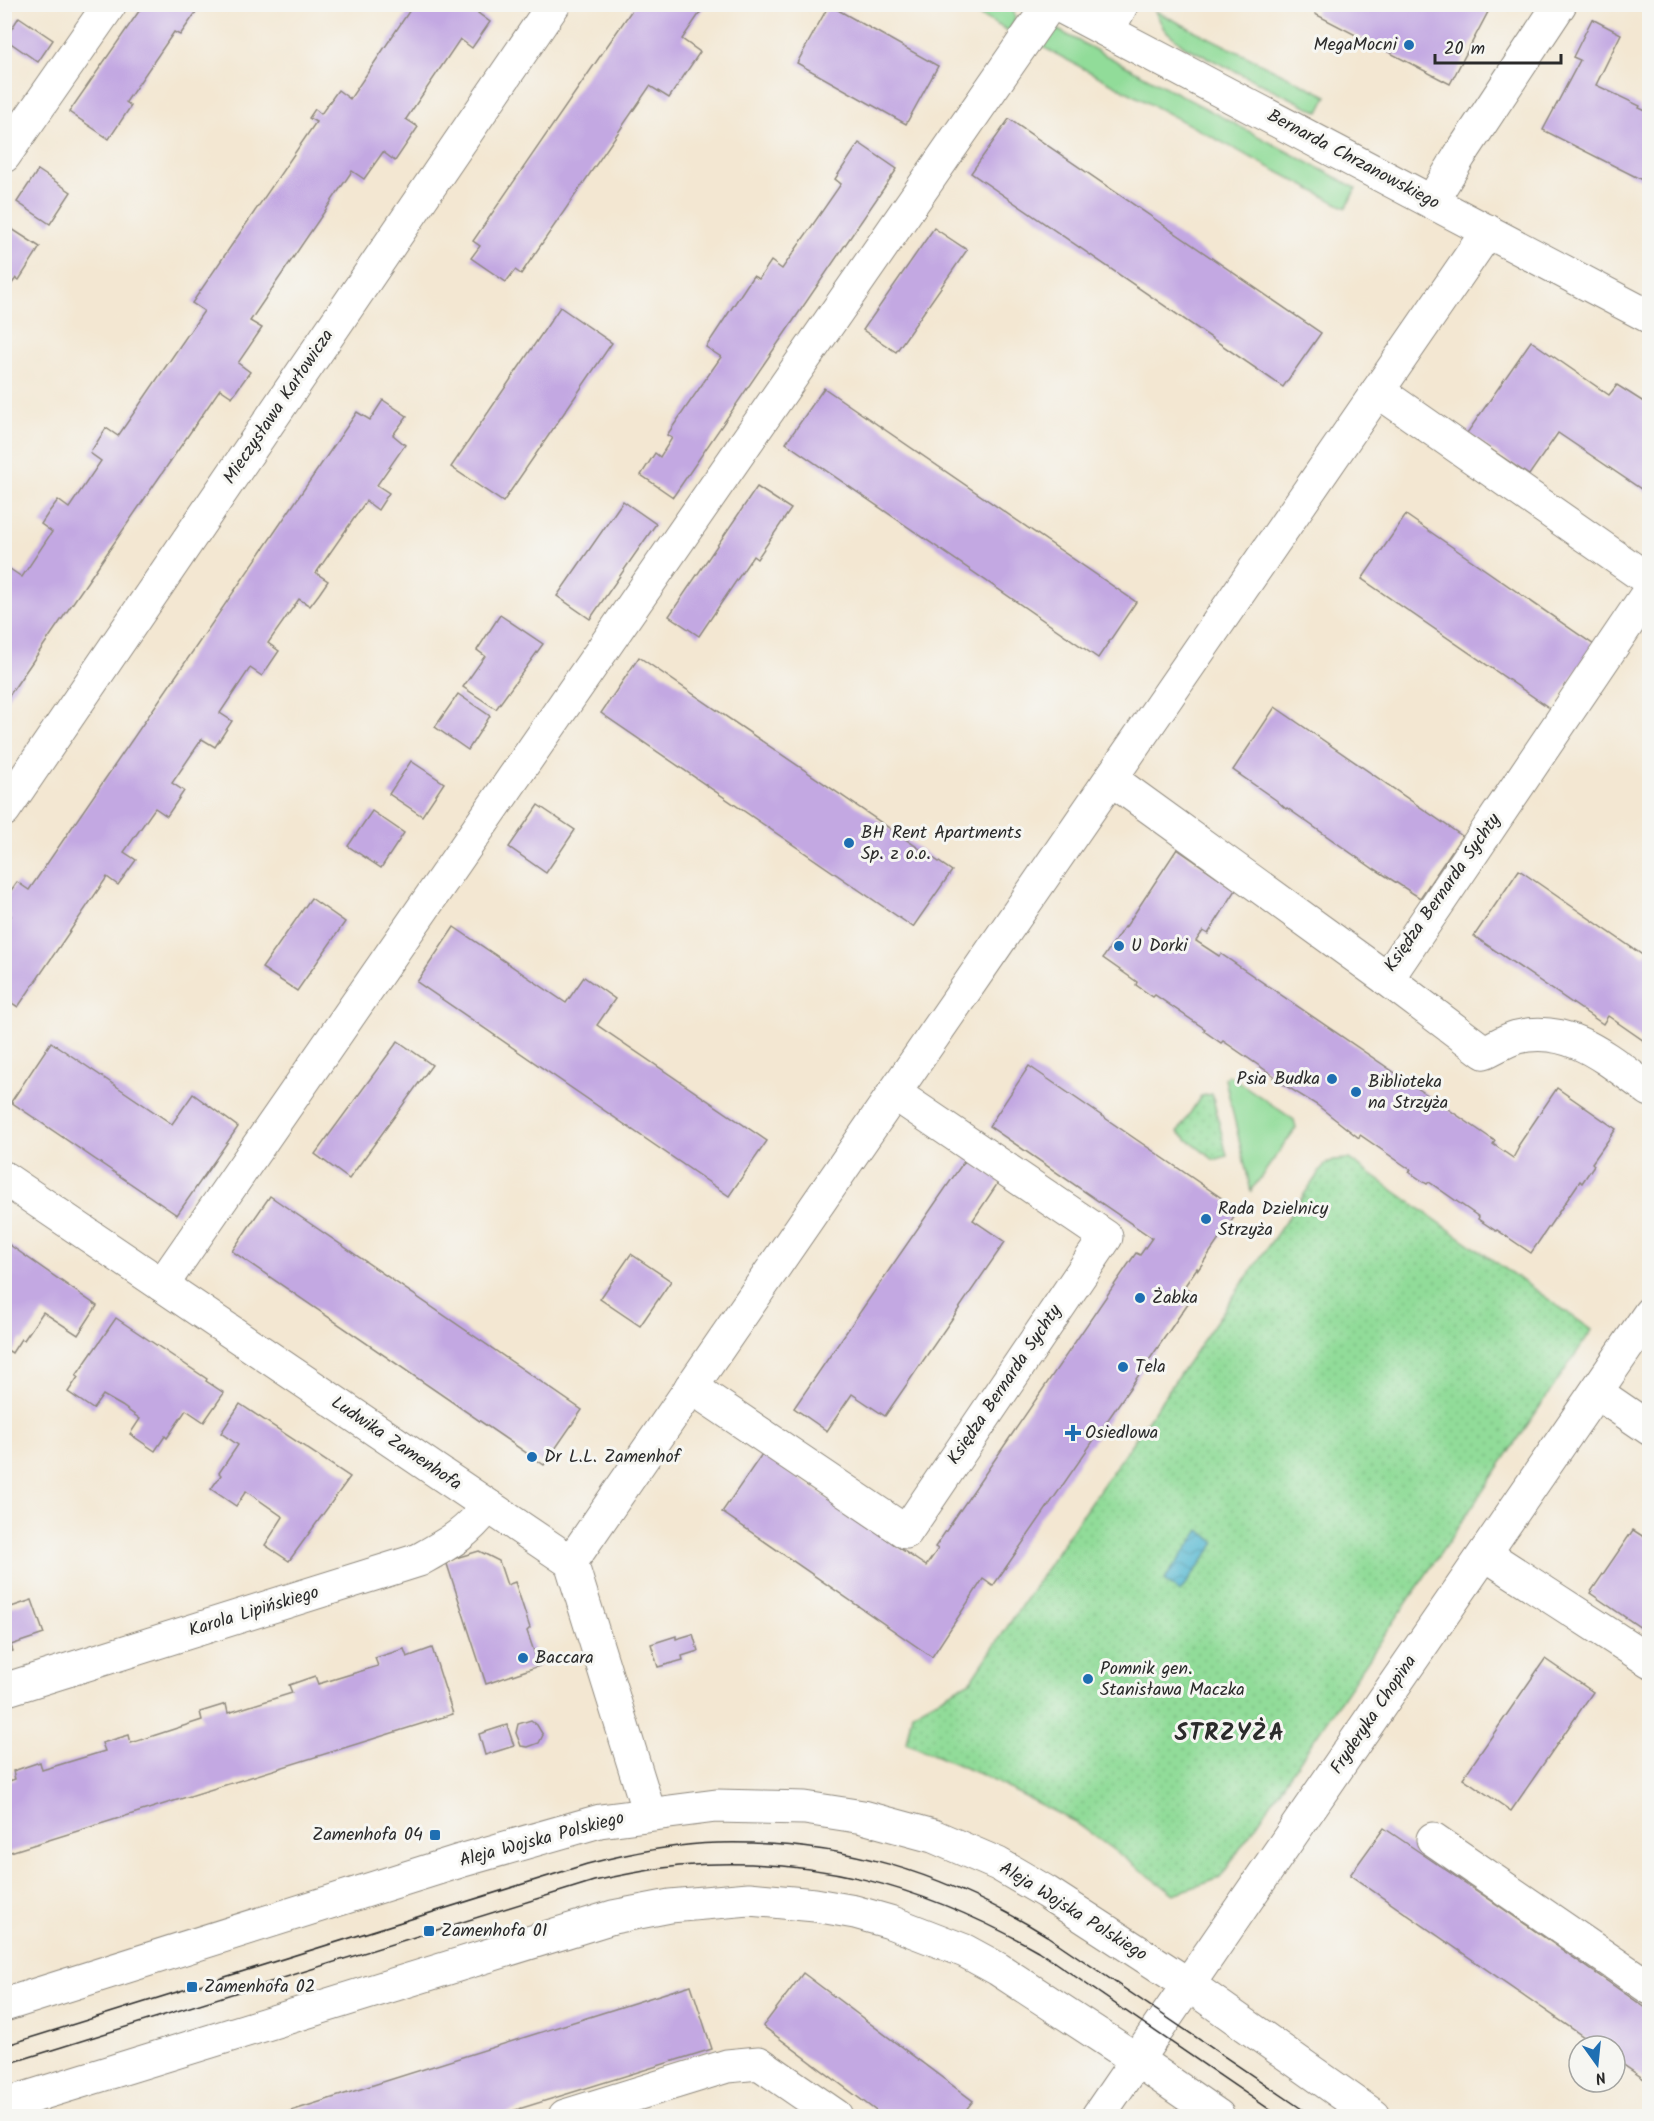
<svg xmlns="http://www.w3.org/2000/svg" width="1654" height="2121" font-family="Kalam,sans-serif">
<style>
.grass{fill:#91dc99;stroke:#5e8462;stroke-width:1.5}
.park{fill:url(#park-dots);stroke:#5e8462;stroke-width:1.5}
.water{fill:url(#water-waves);stroke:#3f727e;stroke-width:1.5}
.building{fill:#c3a8e2}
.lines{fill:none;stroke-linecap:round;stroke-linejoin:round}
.minor-casing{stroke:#8f897e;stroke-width:35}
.minor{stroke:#fff;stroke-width:33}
.tram{stroke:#2b2b2b;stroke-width:1.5}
.poi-dot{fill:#1f6fb2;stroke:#f6f6f2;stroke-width:2}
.labels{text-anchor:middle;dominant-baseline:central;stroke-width:6;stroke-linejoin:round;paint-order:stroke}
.poi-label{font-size:18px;fill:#2b2b2b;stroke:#f6f6f2;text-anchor:start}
.street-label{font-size:18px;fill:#2b2b2b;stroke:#f6f6f2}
.district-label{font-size:24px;font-weight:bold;letter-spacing:1.5px;fill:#2b2b2b;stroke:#f6f6f2}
</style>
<defs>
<pattern id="park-dots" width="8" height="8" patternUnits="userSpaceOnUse" patternTransform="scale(1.5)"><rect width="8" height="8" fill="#91dc99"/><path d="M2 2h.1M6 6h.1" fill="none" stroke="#7dbd84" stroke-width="1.8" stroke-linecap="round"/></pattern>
<pattern id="water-waves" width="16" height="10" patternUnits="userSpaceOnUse" patternTransform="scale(1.5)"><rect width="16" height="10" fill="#53b8d2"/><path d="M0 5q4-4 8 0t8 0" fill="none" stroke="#4596ab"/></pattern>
</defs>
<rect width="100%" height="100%" fill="#f6f6f2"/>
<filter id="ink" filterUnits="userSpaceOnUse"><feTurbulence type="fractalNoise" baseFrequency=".0167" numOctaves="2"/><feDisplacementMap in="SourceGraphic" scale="12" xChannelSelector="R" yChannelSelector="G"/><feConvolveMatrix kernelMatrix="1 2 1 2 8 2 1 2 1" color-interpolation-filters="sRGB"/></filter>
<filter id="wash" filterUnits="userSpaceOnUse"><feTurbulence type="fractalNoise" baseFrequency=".008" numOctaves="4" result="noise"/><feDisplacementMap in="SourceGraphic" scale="24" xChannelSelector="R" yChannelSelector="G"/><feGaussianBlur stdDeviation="1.35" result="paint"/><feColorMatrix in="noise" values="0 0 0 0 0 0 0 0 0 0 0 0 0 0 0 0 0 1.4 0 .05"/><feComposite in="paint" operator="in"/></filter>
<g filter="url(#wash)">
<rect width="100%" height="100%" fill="#f3e7d2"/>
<g class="grass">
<polygon points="960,5 1009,5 1013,6 1015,20 1009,31"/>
<polygon points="1155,11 1327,96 1319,112 1184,46 1164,29"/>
<polygon points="1056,29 1356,188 1346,208 1039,45 1044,36"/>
<polygon points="1229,1075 1294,1120 1296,1128 1251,1191 1225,1079"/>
</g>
<g class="park">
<polygon points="1212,1094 1227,1156 1214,1160 1178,1132 1201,1096"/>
<polygon points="1349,1159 1592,1330 1220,1878 1174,1894 1075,1822 982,1775 906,1743 912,1713 972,1680 1067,1537 1325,1164 1334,1160"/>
</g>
<polygon class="water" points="1200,1530 1216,1543 1180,1592 1164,1580"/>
<g id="blocks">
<g class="building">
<polygon points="144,4 202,4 180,35 174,32 126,102 131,106 109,139 69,112"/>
<polygon points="414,4 484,4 478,13 490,22 472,48 460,39 406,119 418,127 395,161 383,152 364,179 352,171 250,321 262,328 238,363 250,372 232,397 220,389 4,703 4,578 10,569 22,577 52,532 41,524 49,512 58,500 69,508 101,461 90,453 106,428 118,436 204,311 192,303 316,122 309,118 315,109 321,114 338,90 350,99"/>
<polygon points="636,4 706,4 682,39 700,52 669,98 650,86 521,274 515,270 506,282 471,258 480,246 473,241"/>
<polygon points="1320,4 1473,4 1488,12 1450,84 1315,14"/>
<polygon points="829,5 938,66 906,124 797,63"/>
<polygon points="19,17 53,40 38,62 5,39"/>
<polygon points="1592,19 1621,34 1596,85 1640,106 1639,108 1650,113 1650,184 1543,130 1580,60 1573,57"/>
<polygon points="1009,119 1321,333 1283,387 971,173"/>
<polygon points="859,143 897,169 673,497 641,475 655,453 660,457 672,438 667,435 721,357 706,347 753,276 759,279 771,261 782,269 841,184 835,179"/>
<polygon points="38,170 71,192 50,224 17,202"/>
<polygon points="4,224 40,247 19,280 16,278 4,295"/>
<polygon points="934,228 967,250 896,352 863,330"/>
<polygon points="560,307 612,343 503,502 451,467"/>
<polygon points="1531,341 1609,395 1617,385 1650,406 1650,495 1558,433 1529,475 1467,433"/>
<polygon points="824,388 1136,602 1098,658 786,443"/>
<polygon points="383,400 407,416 393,435 405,445 377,485 389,493 378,510 366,501 316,573 328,581 319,594 310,606 299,599 268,643 279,651 262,676 250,668 220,713 232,721 215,747 202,739 172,783 184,791 167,816 155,808 124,852 136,860 118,885 107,877 18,1007 4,998 4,925 11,916 4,911 4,900 17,882 29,890 357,412 370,420"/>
<polygon points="757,487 791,509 757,559 753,556 699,636 669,616"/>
<polygon points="623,501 656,524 590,619 557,596"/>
<polygon points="1406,515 1594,645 1551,709 1362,579"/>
<polygon points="500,615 543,644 496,709 463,687 485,656 477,650"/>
<polygon points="639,657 952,871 913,927 601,713"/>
<polygon points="458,694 490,716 468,750 435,727"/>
<polygon points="1275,707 1462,836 1420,898 1375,869 1375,870 1287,808 1286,809 1276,800 1233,770"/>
<polygon points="411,761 444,783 422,816 389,794"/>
<polygon points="538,805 575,830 546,873 509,847"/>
<polygon points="372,811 404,833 381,868 348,846"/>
<polygon points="1177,849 1236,890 1208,934 1203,931 1196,941 1219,956 1221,954 1489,1137 1495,1141 1493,1144 1513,1158 1519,1147 1518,1146 1557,1088 1616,1129 1592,1163 1594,1165 1582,1183 1580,1181 1531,1253 1497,1230 1496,1231 1478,1219 1479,1217 1429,1182 1427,1184 1409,1172 1411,1170 1360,1135 1359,1138 1317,1105 1273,1078 1274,1076 1223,1041 1221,1043 1204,1031 1205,1029 1155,995 1153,997 1136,985 1137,982 1103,958 1124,927 1125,928"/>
<polygon points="1519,870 1644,956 1650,949 1650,1045 1608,1016 1603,1024 1474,936"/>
<polygon points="311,898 345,922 297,991 262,968"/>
<polygon points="454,927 566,1003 584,977 615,999 597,1025 767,1141 729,1196 417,982"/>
<polygon points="398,1041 432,1065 349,1179 315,1154"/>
<polygon points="51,1042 172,1124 193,1094 238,1127 177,1215 11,1102"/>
<polygon points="1029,1066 1239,1210 1198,1270 1197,1268 1184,1287 1195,1293 1165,1337 993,1586 983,1579 932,1657 722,1512 762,1454 926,1566 938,1549 935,1547 1136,1253 1140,1255 1152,1238 989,1126"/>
<polygon points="967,1157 1000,1180 973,1220 1005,1242 885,1416 852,1394 827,1431 794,1408"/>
<polygon points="270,1196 582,1410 544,1465 232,1251"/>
<polygon points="4,1241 97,1306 78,1335 43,1312 24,1340 21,1339 12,1353 4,1348"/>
<polygon points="631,1254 671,1281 640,1326 600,1299"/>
<polygon points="116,1318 207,1379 206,1381 224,1393 204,1422 186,1410 167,1438 165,1436 155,1451 130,1434 140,1419 122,1406 103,1395 93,1409 68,1392 78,1377 76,1376"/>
<polygon points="240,1404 350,1477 289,1561 265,1545 283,1517 246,1491 236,1506 211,1489 221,1475 219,1473 238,1445 221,1433"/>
<polygon points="1633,1530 1650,1541 1650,1634 1590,1593"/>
<polygon points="479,1551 499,1561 507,1585 515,1582 530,1628 527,1631 539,1666 486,1684 446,1561"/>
<polygon points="32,1600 44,1634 11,1645 13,1651 5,1653 5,1609"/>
<polygon points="693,1634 698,1651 682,1656 683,1660 658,1667 651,1644 676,1636 676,1639"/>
<polygon points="432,1648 453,1714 4,1854 4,1783 15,1779 13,1771 40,1762 42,1770 105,1751 102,1743 129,1735 131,1743 202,1720 200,1712 226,1704 228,1713 292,1693 289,1685 315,1676 318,1684 378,1666 375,1658 404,1649 407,1657"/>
<polygon points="1545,1659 1593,1692 1511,1811 1463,1778"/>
<polygon points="531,1720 537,1725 543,1735 539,1743 528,1747 521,1746 516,1733 518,1724"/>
<polygon points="507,1725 514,1746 485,1755 479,1734"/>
<polygon points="1384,1828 1502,1908 1650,2011 1650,2083 1615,2059 1615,2046 1597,2046 1350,1875"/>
<polygon points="803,1973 973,2101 961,2116 883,2116 763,2026"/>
<polygon points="691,1985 712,2049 496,2116 275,2116"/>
</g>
</g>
</g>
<g filter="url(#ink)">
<use href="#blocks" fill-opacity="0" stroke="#8f897e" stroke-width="1.5"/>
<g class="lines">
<g class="minor-casing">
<g id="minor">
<polyline points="1056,4 1650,317"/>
<polyline points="1108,30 1122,4"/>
<polyline points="4,156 110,4"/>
<polyline points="1432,201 1460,155 1560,4"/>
<polyline points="1378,391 1650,581"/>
<path d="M 1111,779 L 1387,979 L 1484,1052 C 1494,1048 1506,1040 1517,1037 C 1571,1024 1609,1061 1650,1090"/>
<polyline points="4,810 554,4"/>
<polyline points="1387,979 1650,590"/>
<polyline points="4,1178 571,1562 649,1813"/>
<polyline points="162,1285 1050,4"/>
<polyline points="691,1387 906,1532 1106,1237 894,1093"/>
<polyline points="1596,1392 1650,1429"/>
<polyline points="1485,1554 1650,1661"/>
<polyline points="571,1562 1488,231"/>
<path d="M 4,1690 L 419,1560 C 451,1542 465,1535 488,1506"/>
<polyline points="1433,1839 1650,1988"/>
<polyline points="4,2005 460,1861 600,1821 716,1806 805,1808 863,1817 933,1836 998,1864 1046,1892 1189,1985 1374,2116"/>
<polyline points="4,2105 613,1917 670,1906 749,1899 815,1905 855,1912 890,1922 965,1951 998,1969 1137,2060 1218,2116"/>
<polyline points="565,2116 727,2066 759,2063 836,2116"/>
<polyline points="1098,2116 1650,1313"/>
</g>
</g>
<use href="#minor" class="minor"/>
<g class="tram">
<path d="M 4,2046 L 587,1864 C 630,1853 674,1844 718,1843 C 840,1840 944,1872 1047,1936 L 1312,2116"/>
<path d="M 4,2065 L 594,1881 C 622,1875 650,1869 679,1866 C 812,1855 923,1885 1038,1951 L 1279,2116"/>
</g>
</g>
</g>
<g class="poi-dot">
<circle cx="1409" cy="45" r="6"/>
<circle cx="849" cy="843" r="6"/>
<circle cx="1119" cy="946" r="6"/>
<circle cx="1332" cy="1079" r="6"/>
<circle cx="1356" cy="1092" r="6"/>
<circle cx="1206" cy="1219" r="6"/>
<circle cx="1140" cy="1298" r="6"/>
<circle cx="1123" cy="1367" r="6"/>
<path d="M1070 1424h6v6h6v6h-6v6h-6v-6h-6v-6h6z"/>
<circle cx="532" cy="1457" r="6"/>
<circle cx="523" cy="1658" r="6"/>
<circle cx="1088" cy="1679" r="6"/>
<rect x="429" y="1829" width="12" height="12" rx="3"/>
<rect x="423" y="1925" width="12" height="12" rx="3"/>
<rect x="186" y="1981" width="12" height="12" rx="3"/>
</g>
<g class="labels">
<g class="poi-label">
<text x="1397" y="45" text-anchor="end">MegaMocni</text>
<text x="861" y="833">BH Rent Apartments<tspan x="861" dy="21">Sp. z o.o.</tspan></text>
<text x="1131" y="946">U Dorki</text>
<text x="1320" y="1079" text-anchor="end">Psia Budka</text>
<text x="1368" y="1082">Biblioteka<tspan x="1368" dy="21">na Strzyża</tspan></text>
<text x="1218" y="1209">Rada Dzielnicy<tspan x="1218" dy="21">Strzyża</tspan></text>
<text x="1152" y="1298">Żabka</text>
<text x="1135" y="1367">Tela</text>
<text x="1085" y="1433">Osiedlowa</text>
<text x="544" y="1457">Dr L.L. Zamenhof</text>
<text x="535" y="1658">Baccara</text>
<text x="1100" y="1669">Pomnik gen.<tspan x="1100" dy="21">Stanisława Maczka</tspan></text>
<text x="423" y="1835" text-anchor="end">Zamenhofa 04</text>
<text x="441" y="1931">Zamenhofa 01</text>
<text x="204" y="1987">Zamenhofa 02</text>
</g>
<g class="street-label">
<text transform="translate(1353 160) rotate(28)">Bernarda Chrzanowskiego</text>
<text transform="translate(279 407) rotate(-56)">Mieczysława Karłowicza</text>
<text transform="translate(1443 893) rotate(-55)">Księdza Bernarda Sychty</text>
<text transform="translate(1005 1385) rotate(-56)">Księdza Bernarda Sychty</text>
<text transform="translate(396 1444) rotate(34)">Ludwika Zamenhofa</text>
<text transform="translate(254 1612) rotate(-17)">Karola Lipińskiego</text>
<text transform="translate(1374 1715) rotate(-56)">Fryderyka Chopina</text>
<text transform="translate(542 1840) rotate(-15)">Aleja Wojska Polskiego</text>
<text transform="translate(1073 1912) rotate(32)">Aleja Wojska Polskiego</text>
</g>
<g class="district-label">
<text x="1230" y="1733">STRZYŻA</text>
</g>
</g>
<rect width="1654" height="2121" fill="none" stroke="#f6f6f2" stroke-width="24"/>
<g transform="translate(1597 2064) rotate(165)"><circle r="28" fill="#f6f6f2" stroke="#a5a5a2" stroke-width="1.5"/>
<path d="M0-4.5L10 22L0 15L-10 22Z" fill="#1f6fb2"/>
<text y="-9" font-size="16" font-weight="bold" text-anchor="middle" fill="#2b2b2b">N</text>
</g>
<path d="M1435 54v9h126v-9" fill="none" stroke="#2b2b2b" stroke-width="3"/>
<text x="1444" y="54" font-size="18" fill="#2b2b2b" stroke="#f6f6f2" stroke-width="4.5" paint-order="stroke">20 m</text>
</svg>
